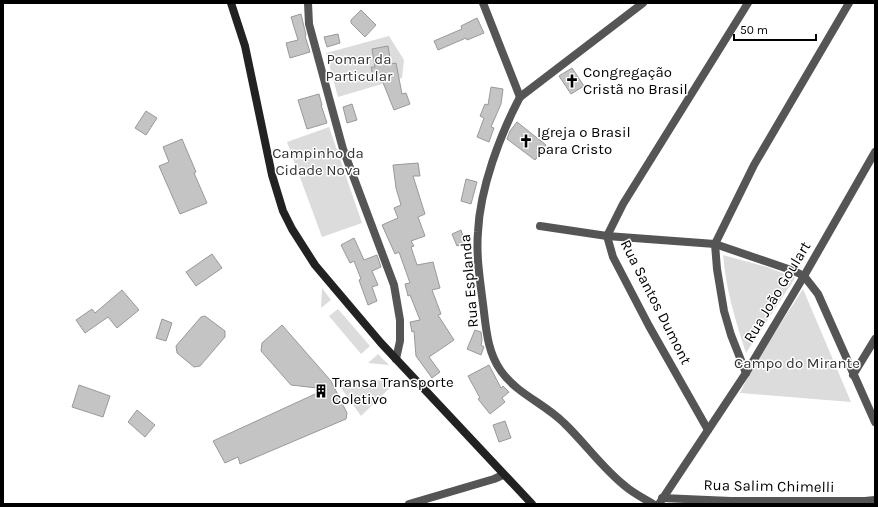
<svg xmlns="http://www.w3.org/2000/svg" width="878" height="507" font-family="Karla,sans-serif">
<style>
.green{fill:#dcdcdc}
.building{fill:#c4c4c4;stroke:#999}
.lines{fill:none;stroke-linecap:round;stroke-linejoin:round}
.street{stroke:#555;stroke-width:8}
.secondary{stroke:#222;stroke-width:8}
.labels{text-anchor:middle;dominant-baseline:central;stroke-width:3;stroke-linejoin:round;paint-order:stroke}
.park-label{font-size:15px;fill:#333;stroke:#fff}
.poi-label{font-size:15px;fill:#000;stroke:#fff;text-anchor:start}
.street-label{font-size:15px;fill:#000;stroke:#fff}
</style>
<rect width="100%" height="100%" fill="#fff"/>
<g class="green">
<polygon points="389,36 404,60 402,78 338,97 326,53"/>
<polygon points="329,127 362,223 322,237 287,142"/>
<path d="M 723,255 L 767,267 L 795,278 L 746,353 C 735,320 726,289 723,255 Z"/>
<polygon points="322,288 331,300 321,308"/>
<polygon points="803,289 851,402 740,393 752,368"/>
<polygon points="338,309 370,346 361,354 329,316"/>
<polygon points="378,354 389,365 368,363"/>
<polygon points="398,380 361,416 336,381"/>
</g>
<g class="building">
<polygon points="361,10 376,25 365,37 351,23 351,20"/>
<polygon points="301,14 306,35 305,36 310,52 290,58 286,43 298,40 291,17"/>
<polygon points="477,18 484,33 467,40 466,38 438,50 434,41 462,29 461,26"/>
<polygon points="338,34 340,43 327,47 324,37"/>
<polygon points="388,46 391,64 396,63 402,94 406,93 410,104 394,110 382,80 374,81 371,67 375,67 372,49"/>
<polygon points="572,68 584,86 571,94 559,76"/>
<polygon points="491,87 503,89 501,104 491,127 494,128 489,142 477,137 484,118 480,116 485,104 488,105"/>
<polygon points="319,94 322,105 321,105 327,123 307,129 298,100"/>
<polygon points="352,104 357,120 347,123 343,107"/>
<polygon points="146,111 157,118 146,135 135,128"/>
<polygon points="517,122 546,145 535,160 507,139 510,131"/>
<polygon points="182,139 196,172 194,173 207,203 180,214 159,166 169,162 163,147"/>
<polygon points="418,163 420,176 413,176 425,214 418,217 425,236 411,241 414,246 411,247 417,265 433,262 440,288 432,290 441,314 438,315 454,340 429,357 440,372 432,378 416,356 414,331 412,332 410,322 420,320 410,295 408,296 405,284 410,283 399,252 395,254 382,225 398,218 394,208 401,205 396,188 393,165"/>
<polygon points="466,179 477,182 471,204 461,201"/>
<polygon points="461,230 465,243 457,246 452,234"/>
<polygon points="354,238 364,260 377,255 381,267 372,271 378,285 372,287 377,301 368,305 359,280 361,279 354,261 350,263 341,245"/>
<polygon points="212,254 222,268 196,286 186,272"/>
<polygon points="122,290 139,310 117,328 108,317 85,333 76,320 92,309 95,313"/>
<polygon points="205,316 225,331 225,337 200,366 194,367 177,353 176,346 201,317"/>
<polygon points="162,319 172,323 166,341 156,338"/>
<polygon points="282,325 331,381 347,413 346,419 240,464 238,457 225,463 213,441 326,389 291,385 261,351 262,343"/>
<polygon points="475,330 481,332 482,340 481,345 484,347 481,355 467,349"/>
<polygon points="489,365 501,388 503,386 509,392 502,398 505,402 490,414 478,399 480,398 468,376"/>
<polygon points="79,385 110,396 103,417 72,407"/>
<polygon points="137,410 155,425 145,437 128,422"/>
<polygon points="505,421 511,438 499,442 493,425"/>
</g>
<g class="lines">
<g class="street">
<polyline points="308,3 309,24 343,149 394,285 400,320 400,341 396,359"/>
<polyline points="483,3 520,97"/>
<path d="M 643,3 L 520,97 C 500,135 480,188 478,232 C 476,256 480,280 483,304 C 486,327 487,352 501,371 C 517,394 544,403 564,423 C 585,443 602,468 625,486 C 633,493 643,498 653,504"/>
<polyline points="540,226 607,236 715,244 794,271 804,276 818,294 875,422"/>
<polyline points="746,373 731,335 724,311 717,269 715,244 754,165 849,3"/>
<polyline points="853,375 875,339"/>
<polyline points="708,430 649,326 613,257 607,236 623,204 748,3"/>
<polyline points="662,498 731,501 865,501 875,500"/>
<polyline points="409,504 494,479 503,475"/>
<polyline points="659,504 746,373 804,276 875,152"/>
</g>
<polyline class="secondary" points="231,3 245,46 272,175 283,211 292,229 315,265 381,343 532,504"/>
</g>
<defs>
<g id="church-bare" transform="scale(1.08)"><path d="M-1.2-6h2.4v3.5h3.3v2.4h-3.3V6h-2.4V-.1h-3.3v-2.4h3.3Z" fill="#000" stroke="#fff" stroke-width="2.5" paint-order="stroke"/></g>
<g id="building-bare" transform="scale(1.08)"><path d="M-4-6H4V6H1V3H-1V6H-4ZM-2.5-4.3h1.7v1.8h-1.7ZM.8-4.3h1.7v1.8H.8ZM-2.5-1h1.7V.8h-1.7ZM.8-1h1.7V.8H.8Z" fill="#000" stroke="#fff" stroke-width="2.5" paint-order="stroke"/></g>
</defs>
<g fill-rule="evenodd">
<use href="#church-bare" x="572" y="81"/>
<use href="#church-bare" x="526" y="141"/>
<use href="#building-bare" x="321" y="391"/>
</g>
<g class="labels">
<g class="park-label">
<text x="359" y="59">Pomar da<tspan x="359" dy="17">Particular</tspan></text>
<text x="318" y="153">Campinho da<tspan x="318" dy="17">Cidade Nova</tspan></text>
<text x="797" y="363">Campo do Mirante</text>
</g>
<g class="poi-label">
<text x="583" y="72">Congregação<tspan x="583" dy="17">Cristã no Brasil</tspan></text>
<text x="537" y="132">Igreja o Brasil<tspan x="537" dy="17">para Cristo</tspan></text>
<text x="332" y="382">Transa Transporte<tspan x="332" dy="17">Coletivo</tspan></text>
</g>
<g class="street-label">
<text transform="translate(469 281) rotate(-95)">Rua Esplanda</text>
<text transform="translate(777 292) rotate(-59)">Rua João Goulart</text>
<text transform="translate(656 302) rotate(63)">Rua Santos Dumont</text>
<text transform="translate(769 486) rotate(1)">Rua Salim Chimelli</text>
</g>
</g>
<rect width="878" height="507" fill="none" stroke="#000000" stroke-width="8"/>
<path d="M734 34v6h82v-6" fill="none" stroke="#000000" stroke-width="2"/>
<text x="740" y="34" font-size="12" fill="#000000" stroke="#ffffff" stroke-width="3" paint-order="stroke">50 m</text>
</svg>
